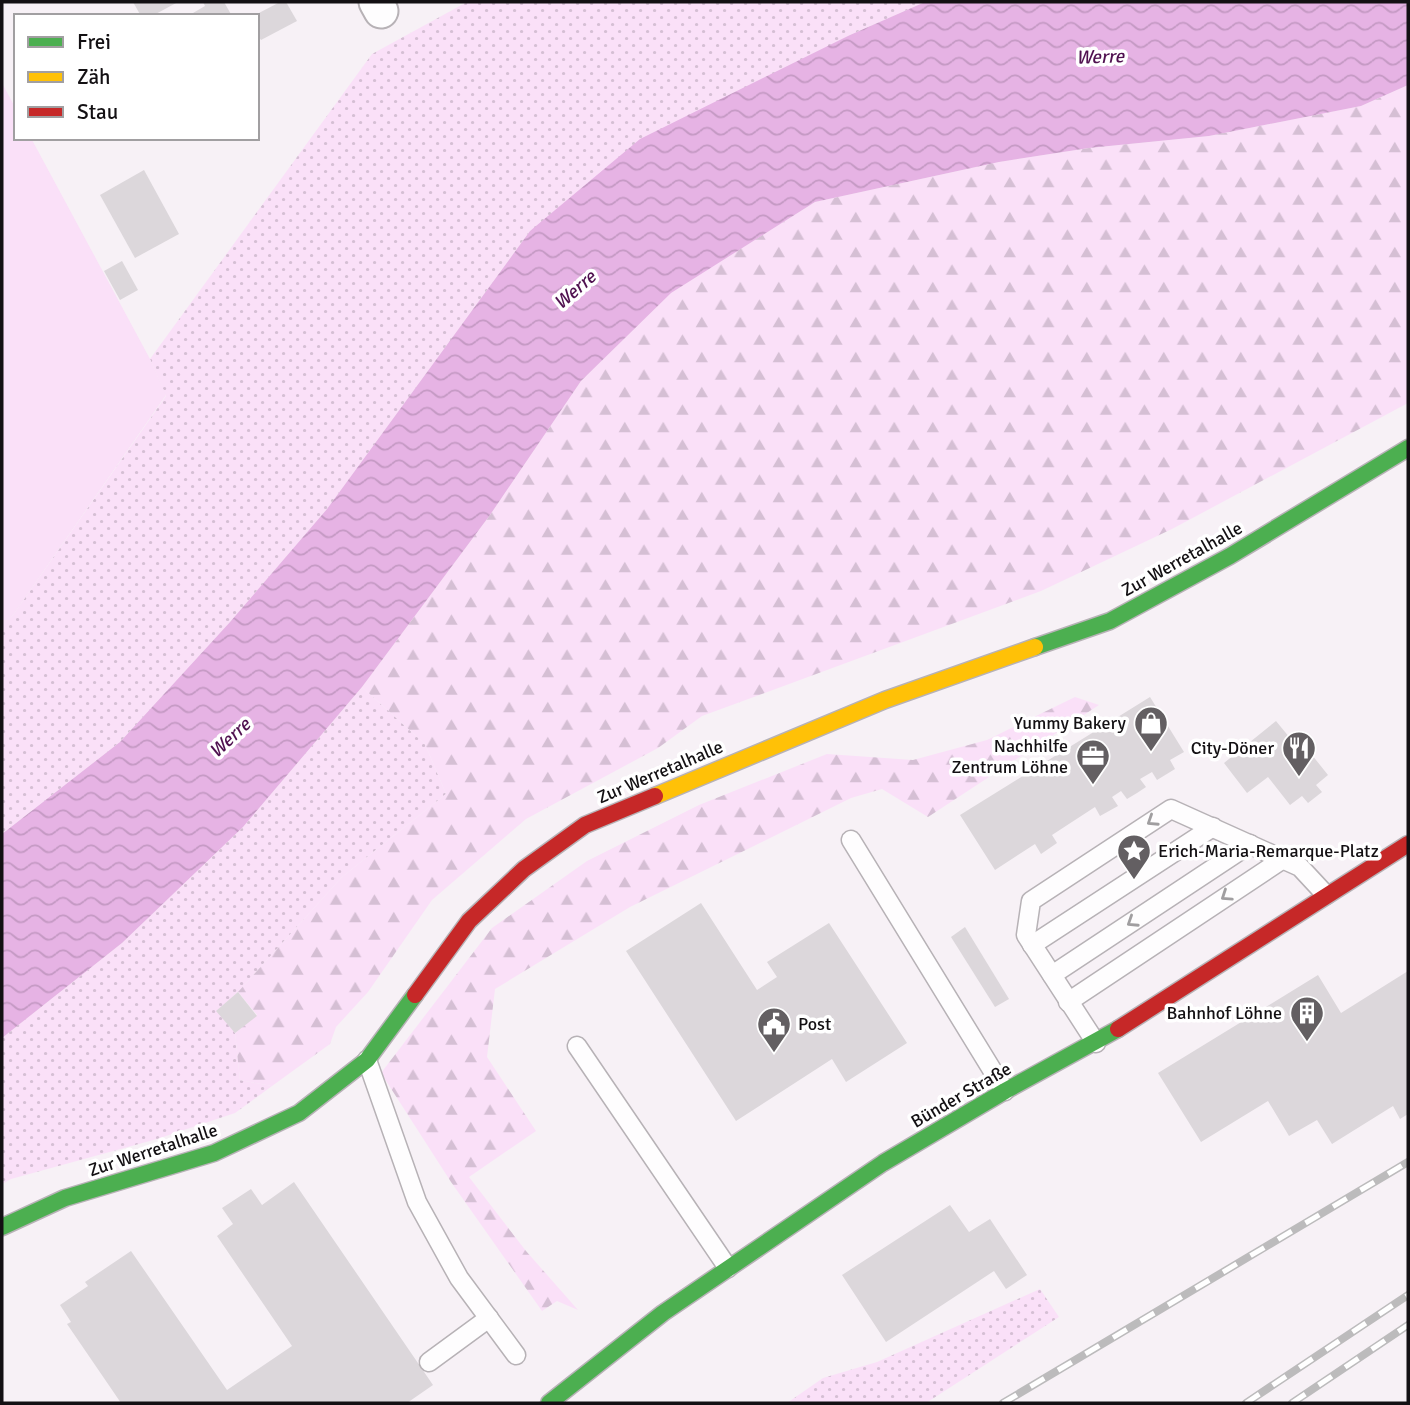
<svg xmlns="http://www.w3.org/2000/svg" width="1410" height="1405" font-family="Signika,sans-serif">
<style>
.grass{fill:url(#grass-dots)}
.forest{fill:url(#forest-firs)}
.green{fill:#fae0f8}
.water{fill:url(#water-waves)}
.building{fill:#dcd7db}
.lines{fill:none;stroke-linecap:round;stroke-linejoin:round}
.lane-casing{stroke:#b7b2b6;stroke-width:21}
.street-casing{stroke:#b7b2b6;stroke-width:37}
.fast-casing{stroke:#b7b2b6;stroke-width:19}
.slow-casing{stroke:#b7b2b6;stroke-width:19}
.jam-casing{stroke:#b7b2b6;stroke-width:19}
.lane{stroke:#fefdfe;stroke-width:18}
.street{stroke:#fefdfe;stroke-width:33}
.fast{stroke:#4caf50;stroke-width:16}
.slow{stroke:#ffc107;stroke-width:16}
.jam{stroke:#c62828;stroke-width:16}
.rail-casing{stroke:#bcbbbc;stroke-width:8}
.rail{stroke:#fff;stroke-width:5;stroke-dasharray:16;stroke-linecap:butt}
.oneway{stroke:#a09ea0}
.labels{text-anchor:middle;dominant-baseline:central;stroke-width:7;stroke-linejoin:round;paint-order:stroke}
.street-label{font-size:18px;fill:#131013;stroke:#fff}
.poi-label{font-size:18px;fill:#131013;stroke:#fff;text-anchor:end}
.water-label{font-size:19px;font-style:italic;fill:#501150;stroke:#fff}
</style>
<defs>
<pattern id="grass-dots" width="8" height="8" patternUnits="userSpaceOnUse" patternTransform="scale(1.75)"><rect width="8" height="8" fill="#fae0f8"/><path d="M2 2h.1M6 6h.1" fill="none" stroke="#d5bfd4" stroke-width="1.8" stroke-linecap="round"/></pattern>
<pattern id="forest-firs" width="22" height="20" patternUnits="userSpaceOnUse" patternTransform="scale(1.75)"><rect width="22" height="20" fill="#fae0f8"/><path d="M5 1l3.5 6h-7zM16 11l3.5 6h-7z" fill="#d5bfd4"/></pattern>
<pattern id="water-waves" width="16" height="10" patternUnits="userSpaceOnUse" patternTransform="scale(1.75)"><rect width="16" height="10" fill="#e6b3e4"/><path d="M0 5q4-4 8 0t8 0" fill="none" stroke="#c499c3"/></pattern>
</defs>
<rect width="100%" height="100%" fill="#f7f1f6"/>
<g class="grass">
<polygon points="467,2 925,2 850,35 530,231 327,509 230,622 120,742 2,834 2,624 13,615 166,396 150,359 372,54"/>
<polygon points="362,687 425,744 446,794 342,877 238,992 217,1011 235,1033 240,1080 272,1086 235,1113 157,1139 11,1179 2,1184 2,1038 122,943 243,827"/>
<polygon points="1040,1289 1059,1317 926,1403 787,1403 823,1378 877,1362"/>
</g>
<g class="forest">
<polygon points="1408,85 1408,403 1172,529 1041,591 702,716 658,748 526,819 432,900 368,992 336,1027 330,1044 272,1086 240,1080 235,1033 257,1015 238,992 342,877 446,794 425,744 362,687 490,515 581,381 670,293 815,202 999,162 1089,148 1209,136 1361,106"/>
<polygon points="1075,697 1099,705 928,817 882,789 851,798 630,907 495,989 487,1057 536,1131 469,1177 526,1251 578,1310 557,1301 542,1311 451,1182 381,1073 492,928 587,861 699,805 827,754 913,760 987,740"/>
</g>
<polygon class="green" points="2,83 16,109 16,138 31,138 150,359 166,395 13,615 2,624"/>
<polygon class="water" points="925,2 1408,2 1408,85 1361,106 1209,136 1089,148 999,162 815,202 671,293 581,381 490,515 362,687 243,827 122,943 2,1038 2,834 120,742 230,622 327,509 530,231 640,139 850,35"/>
<g class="building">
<polygon points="133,2 178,2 152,16 141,16"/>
<polygon points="203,2 224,2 232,16 195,16 193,13 205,6"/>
<polygon points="280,2 286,2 297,21 261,40 257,34 257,14"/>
<polygon points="144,170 179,234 135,258 100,195"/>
<polygon points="122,261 138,290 120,300 104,271"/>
<polygon points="1150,697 1184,752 1170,760 1175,769 1157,780 1152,772 1140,779 1146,787 1137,793 1127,799 1121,791 1112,797 1118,806 1100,816 1095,807 1052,835 1057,843 1041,854 1035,844 995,870 960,815"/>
<polygon points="1276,721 1299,749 1304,745 1328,775 1316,785 1322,792 1308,803 1302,796 1290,805 1268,777 1247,793 1224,763"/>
<polygon points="701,903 757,990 777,977 767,962 829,923 907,1043 846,1082 832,1059 736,1121 626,951"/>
<polygon points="965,927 1009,999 995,1007 951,937"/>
<polygon points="1408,971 1408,1114 1400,1119 1393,1106 1332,1144 1317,1120 1289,1136 1268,1101 1201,1142 1158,1073 1318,975 1341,1013"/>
<polygon points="238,992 257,1016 235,1033 216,1011"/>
<polygon points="294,1182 433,1385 407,1403 121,1403 67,1324 71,1322 60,1305 88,1286 85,1282 131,1251 227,1390 292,1346 217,1236 233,1224 222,1208 251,1189 262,1205"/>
<polygon points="950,1205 969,1232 990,1219 1027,1275 1006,1289 994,1271 886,1342 842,1275"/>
</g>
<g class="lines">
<g class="lane-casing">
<g id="lane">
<polyline points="851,840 1005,1091"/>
<polyline points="1032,945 1213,827"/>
<polyline points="1052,975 1250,844"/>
<polyline points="1068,1002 1283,859"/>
<polyline points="1096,1043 1026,935 1031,901 1171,809 1300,867 1326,895"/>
<polyline points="577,1046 728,1268"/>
<polyline points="367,1060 417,1202 459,1278 516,1355"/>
<polyline points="429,1362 489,1318"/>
</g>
</g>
<g class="street-casing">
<polyline id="street" points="376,2 381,11"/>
</g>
<g class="fast-casing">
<g id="fast">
<polyline points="1035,647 1110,621 1230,556 1408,448"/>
<polyline points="2,1227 65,1198 214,1153 299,1113 367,1060 415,995"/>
<polyline points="549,1403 663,1313 883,1163 1005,1091 1118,1029"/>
</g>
</g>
<g class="slow-casing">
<polyline id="slow" points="655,796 885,700 1035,647"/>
</g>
<g class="jam-casing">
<g id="jam">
<polyline points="415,995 469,921 524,869 585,825 655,796"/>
<polyline points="1118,1029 1408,844"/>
</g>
</g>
<use href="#lane" class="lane"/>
<use href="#street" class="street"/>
<use href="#fast" class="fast"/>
<use href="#slow" class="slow"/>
<use href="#jam" class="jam"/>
<g class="rail-casing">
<g id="rail">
<polyline points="1003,1403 1408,1162"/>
<polyline points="1246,1403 1408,1295"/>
<polyline points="1292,1403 1408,1325"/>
</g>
</g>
<use href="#rail" class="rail"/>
</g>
<defs><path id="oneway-chevron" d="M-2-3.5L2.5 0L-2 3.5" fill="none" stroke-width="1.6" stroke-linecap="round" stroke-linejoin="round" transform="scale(1.75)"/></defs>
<g class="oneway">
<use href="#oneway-chevron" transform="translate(1152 821) rotate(147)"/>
<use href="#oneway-chevron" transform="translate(1226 896) rotate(146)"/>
<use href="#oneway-chevron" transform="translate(1132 922) rotate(147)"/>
</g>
<defs>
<g id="shop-pin" transform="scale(1.75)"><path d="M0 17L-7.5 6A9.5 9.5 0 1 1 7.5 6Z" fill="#635f62" stroke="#fff"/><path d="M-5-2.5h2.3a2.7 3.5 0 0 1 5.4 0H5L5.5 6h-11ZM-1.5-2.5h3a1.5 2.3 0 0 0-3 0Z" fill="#fff"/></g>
<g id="restaurant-pin" transform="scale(1.75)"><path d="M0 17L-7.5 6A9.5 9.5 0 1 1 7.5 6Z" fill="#635f62" stroke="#fff"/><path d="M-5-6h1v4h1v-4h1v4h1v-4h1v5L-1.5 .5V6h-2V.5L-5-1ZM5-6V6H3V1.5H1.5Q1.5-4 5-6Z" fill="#fff"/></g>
<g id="office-pin" transform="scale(1.75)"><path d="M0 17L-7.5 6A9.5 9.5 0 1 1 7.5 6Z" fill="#635f62" stroke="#fff"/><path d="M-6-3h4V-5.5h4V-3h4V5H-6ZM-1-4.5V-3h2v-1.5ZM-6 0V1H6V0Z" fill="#fff"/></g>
<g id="sight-pin" transform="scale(1.75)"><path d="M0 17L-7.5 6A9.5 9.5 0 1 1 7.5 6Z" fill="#635f62" stroke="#fff"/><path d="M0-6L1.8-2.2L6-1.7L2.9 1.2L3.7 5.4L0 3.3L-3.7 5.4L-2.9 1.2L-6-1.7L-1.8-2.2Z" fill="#fff"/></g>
<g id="building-pin" transform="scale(1.75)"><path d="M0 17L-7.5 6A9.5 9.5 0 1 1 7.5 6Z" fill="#635f62" stroke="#fff"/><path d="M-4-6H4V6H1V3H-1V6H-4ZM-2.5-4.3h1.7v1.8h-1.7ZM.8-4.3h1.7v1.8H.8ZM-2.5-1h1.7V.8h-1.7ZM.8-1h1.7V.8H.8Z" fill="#fff"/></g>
<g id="civic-pin" transform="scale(1.75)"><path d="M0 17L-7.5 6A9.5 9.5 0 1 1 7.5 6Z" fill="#635f62" stroke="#fff"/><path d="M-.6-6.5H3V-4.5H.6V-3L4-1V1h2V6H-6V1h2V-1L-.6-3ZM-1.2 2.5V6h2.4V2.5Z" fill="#fff"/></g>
</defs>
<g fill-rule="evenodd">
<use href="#shop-pin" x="1151" y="723"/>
<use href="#restaurant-pin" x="1299" y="748"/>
<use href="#office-pin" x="1093" y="756"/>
<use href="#sight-pin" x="1134" y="851"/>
<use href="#building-pin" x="1307" y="1013"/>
<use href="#civic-pin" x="774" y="1024"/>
</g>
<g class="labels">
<g class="street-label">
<text transform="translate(1182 559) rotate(-29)">Zur Werretalhalle</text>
<text transform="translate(660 772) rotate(-23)">Zur Werretalhalle</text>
<text transform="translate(961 1095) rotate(-30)">Bünder Straße</text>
<text transform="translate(153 1150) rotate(-18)">Zur Werretalhalle</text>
</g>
<g class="poi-label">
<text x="1126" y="723">Yummy Bakery</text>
<text x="1068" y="746">Nachhilfe<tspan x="1068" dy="21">Zentrum Löhne</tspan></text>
<text x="1274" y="748">City-Döner</text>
<text x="1158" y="851" text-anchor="start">Erich-Maria-Remarque-Platz</text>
<text x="1282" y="1013">Bahnhof Löhne</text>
<text x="798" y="1024" text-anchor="start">Post</text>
</g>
<g class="water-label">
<text transform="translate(1100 57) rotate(-2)">Werre</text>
<text transform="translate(575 290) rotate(-41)">Werre</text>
<text transform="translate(230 738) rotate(-43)">Werre</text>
</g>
</g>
<rect width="1410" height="1405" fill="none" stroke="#131013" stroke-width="7"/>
<rect x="14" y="14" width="245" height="126" fill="#ffffff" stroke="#a19fa1" stroke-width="2"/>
<rect x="28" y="37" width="35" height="10" fill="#4caf50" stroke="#a19fa1" stroke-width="2"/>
<text x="77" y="49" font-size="21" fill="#131013">Frei</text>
<rect x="28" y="72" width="35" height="10" fill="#ffc107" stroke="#a19fa1" stroke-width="2"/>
<text x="77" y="84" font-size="21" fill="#131013">Zäh</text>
<rect x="28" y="107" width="35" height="10" fill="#c62828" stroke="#a19fa1" stroke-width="2"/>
<text x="77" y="119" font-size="21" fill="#131013">Stau</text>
</svg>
